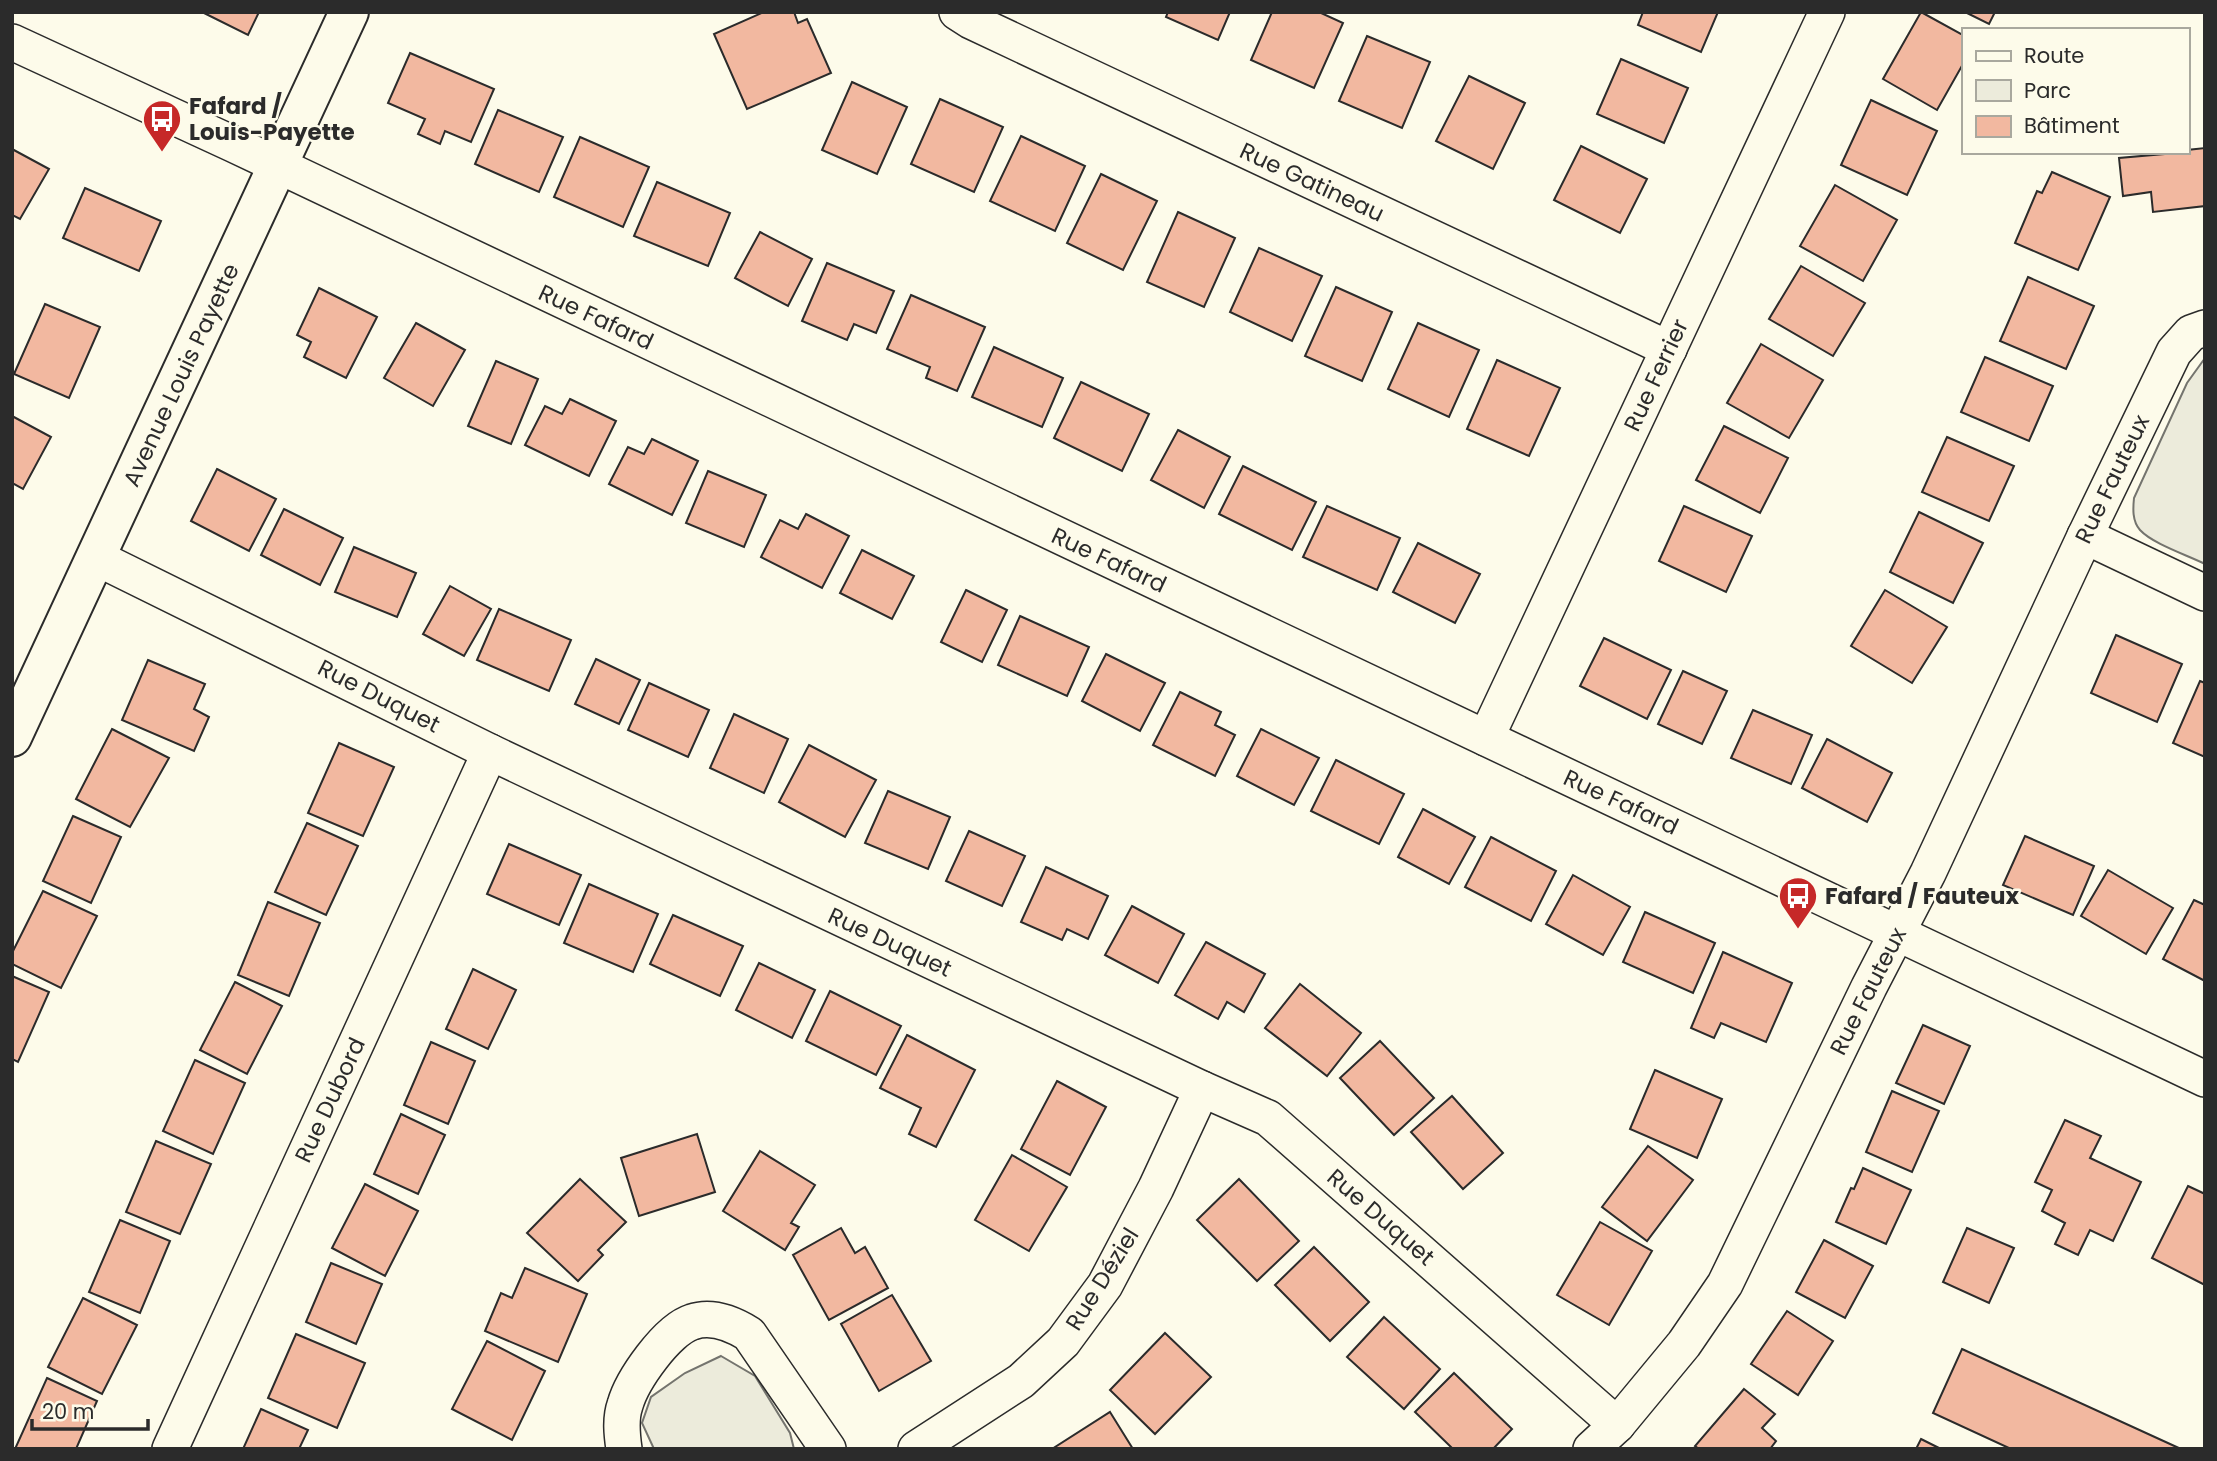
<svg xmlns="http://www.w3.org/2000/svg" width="2217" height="1461" font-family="Poppins,sans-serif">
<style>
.green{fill:#ecebdb;stroke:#74746e;stroke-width:2}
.building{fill:#f2b8a0;stroke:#2b2b2b;stroke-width:2}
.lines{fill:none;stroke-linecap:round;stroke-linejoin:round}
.minor-casing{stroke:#2b2b2b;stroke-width:38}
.tertiary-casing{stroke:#2b2b2b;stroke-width:42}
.minor{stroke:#fdfbea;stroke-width:35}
.tertiary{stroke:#fdfbea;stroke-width:38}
.labels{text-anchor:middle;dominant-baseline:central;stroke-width:5;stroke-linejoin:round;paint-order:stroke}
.poi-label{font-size:23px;font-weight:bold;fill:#2b2b2b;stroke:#fdfbea;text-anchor:start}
.street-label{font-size:23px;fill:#2b2b2b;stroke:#fdfbea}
</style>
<rect width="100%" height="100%" fill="#fdfbea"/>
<g class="green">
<path d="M 2205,358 L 2205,564 C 2187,555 2153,544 2140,530 C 2132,521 2133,508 2134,498 L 2187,383 Z"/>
<polygon points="721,1356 755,1376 790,1433 794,1449 654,1449 642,1423 651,1397 685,1373"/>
</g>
<g class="building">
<polygon points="202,12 259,12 248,35"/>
<polygon points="764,12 794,12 798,23 807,19 831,73 747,109 714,34"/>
<polygon points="1168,12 1230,12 1218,40 1166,17"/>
<polygon points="1272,12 1319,12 1343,23 1314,88 1251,60"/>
<polygon points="1643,12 1718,12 1701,52 1638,25"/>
<polygon points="1921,12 1963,35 1963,64 1937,110 1883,79"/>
<polygon points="1965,12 1995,12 1989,24"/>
<polygon points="1367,36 1430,62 1402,128 1339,101"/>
<polygon points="410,53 494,89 471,142 445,131 440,144 418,134 425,119 388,103"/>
<polygon points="1621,59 1688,88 1664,143 1597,114"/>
<polygon points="1469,76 1525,103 1493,169 1436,141"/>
<polygon points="852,82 907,107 877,174 822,150"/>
<polygon points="940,99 1003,127 974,192 911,164"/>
<polygon points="1871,100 1937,131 1907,195 1841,165"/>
<polygon points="498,110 563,137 539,192 475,164"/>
<polygon points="1021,136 1085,166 1055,231 990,201"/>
<polygon points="580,137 649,167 623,227 554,197"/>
<polygon points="1581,146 1647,179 1620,233 1554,200"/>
<polygon points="2205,148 2205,206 2153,212 2151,192 2123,196 2119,158 2187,152 2187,150"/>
<polygon points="12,149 49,169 20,219 12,215"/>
<polygon points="2052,172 2110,197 2078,270 2015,243 2037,191 2042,193"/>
<polygon points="1101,174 1157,201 1123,270 1067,243"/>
<polygon points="657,182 730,213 708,266 634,236"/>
<polygon points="1835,185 1897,220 1863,281 1800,246"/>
<polygon points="85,188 161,221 139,271 63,238"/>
<polygon points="1178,212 1235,238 1204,307 1147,282"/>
<polygon points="760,232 812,259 788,306 735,278"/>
<polygon points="1259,248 1322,276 1292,341 1230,312"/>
<polygon points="827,263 894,291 876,333 854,324 847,340 802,321"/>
<polygon points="1801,266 1865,303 1833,356 1769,319"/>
<polygon points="2028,277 2094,306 2066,369 2000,341"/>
<polygon points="1336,287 1392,312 1362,381 1305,356"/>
<polygon points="319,288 377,317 346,378 304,357 311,342 297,335"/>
<polygon points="911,295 985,327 957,391 926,378 930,367 887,349"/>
<polygon points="45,304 100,327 69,398 14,374"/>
<polygon points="416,323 465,350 433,406 384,378"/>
<polygon points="1418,323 1479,350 1449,417 1388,389"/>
<polygon points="1761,344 1823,380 1789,438 1727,403"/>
<polygon points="994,347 1063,378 1042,427 972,397"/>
<polygon points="1985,357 2053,386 2029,441 1961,412"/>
<polygon points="1497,360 1560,388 1529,456 1467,429"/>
<polygon points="496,361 538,379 511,444 468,426"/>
<polygon points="1081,382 1149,414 1122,471 1054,438"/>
<polygon points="570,399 616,421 589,476 525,445 545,406 562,414"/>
<polygon points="12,416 51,437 23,489 12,483"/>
<polygon points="1724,426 1788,458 1760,513 1696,480"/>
<polygon points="1178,430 1230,457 1204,508 1151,480"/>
<polygon points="1947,437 2014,466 1989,521 1922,492"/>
<polygon points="652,439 698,461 672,515 609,484 628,447 644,454"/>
<polygon points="1243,466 1316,502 1292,550 1219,514"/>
<polygon points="217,469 276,499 249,551 191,521"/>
<polygon points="708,471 766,495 744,547 686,523"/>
<polygon points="1327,506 1400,538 1377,590 1303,557"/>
<polygon points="1684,506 1752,536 1726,592 1659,561"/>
<polygon points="284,509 343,538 320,585 261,555"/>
<polygon points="1919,512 1983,543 1953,603 1890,572"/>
<polygon points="806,514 849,536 822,588 761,557 780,520 798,529"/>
<polygon points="1418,543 1480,574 1455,623 1393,592"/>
<polygon points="354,547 416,573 397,617 335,592"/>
<polygon points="862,550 914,576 892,619 840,593"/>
<polygon points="450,586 491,609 464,656 423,634"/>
<polygon points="966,590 1007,610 982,662 941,642"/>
<polygon points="1885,590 1947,627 1912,683 1851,646"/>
<polygon points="499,609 571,640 549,691 477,660"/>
<polygon points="1020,616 1089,647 1067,696 998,665"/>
<polygon points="2116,635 2182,664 2157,722 2091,693"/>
<polygon points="1604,638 1671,670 1647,719 1580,686"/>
<polygon points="1106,654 1165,683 1140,731 1082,701"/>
<polygon points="596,659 640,680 619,724 575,704"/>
<polygon points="148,660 205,684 194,709 209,717 194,751 122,720"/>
<polygon points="1683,671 1727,691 1702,744 1658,724"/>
<polygon points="2200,681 2205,683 2205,757 2173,743"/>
<polygon points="649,683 709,710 688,757 628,730"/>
<polygon points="1180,692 1221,712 1215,725 1235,735 1215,776 1153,745"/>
<polygon points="1753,710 1812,735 1791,784 1731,758"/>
<polygon points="734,714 788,739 764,793 710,768"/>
<polygon points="112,729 169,758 130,827 76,799"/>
<polygon points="1261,729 1319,758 1294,805 1237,776"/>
<polygon points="1827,739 1892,773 1867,822 1802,788"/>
<polygon points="339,743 394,767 363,836 308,813"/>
<polygon points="809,745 876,780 845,837 779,802"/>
<polygon points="1336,760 1404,794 1379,844 1311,811"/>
<polygon points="888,791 950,817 928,869 865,843"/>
<polygon points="1423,809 1475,837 1449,884 1398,857"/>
<polygon points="73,816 121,837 91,903 43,881"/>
<polygon points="307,823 358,846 326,915 275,892"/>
<polygon points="969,831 1025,856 1002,906 946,881"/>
<polygon points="2025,836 2094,866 2073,915 2003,885"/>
<polygon points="1491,837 1556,871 1531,921 1465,887"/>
<polygon points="509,844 581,875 559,925 487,894"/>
<polygon points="1046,867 1108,896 1088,939 1067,929 1062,940 1021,922"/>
<polygon points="2108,870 2173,908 2146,954 2081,916"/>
<polygon points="1573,875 1630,907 1603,955 1546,924"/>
<polygon points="589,884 658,914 633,972 564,943"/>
<polygon points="43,891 97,916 61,988 12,964 12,953"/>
<polygon points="2194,900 2205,905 2205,981 2163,959"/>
<polygon points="268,902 320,923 289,996 238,975"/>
<polygon points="1132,906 1184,934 1158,983 1105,955"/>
<polygon points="1645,912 1715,943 1693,993 1623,962"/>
<polygon points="673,915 743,946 720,996 650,964"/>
<polygon points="1206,942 1265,974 1244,1012 1227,1002 1218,1019 1175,995"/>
<polygon points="1723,952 1792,983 1766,1042 1721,1023 1714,1038 1691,1028"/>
<polygon points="759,963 815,990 792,1038 736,1010"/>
<polygon points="473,969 516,990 488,1049 446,1029"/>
<polygon points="12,976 49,992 18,1062 12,1059"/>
<polygon points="235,982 282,1006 247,1074 200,1050"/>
<polygon points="1300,984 1361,1033 1327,1076 1265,1028"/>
<polygon points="830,991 901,1026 876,1075 806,1041"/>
<polygon points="1923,1025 1970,1046 1944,1104 1896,1083"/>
<polygon points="907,1035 975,1070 936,1147 909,1134 921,1108 880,1088"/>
<polygon points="1380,1041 1434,1098 1394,1135 1340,1078"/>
<polygon points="431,1042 475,1061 448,1124 404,1105"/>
<polygon points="195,1060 245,1083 213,1154 163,1131"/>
<polygon points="1655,1070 1722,1099 1697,1158 1630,1129"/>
<polygon points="1057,1081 1106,1107 1070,1175 1021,1149"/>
<polygon points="1892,1091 1939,1111 1912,1172 1866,1152"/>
<polygon points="1452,1096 1503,1153 1463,1189 1411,1132"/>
<polygon points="401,1114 445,1135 418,1194 374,1174"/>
<polygon points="2065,1120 2101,1136 2090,1158 2141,1182 2113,1241 2090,1230 2078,1255 2055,1244 2065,1223 2042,1211 2052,1190 2035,1182"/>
<polygon points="697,1134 715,1192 639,1216 621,1158"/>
<polygon points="156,1141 211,1164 180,1234 126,1212"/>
<polygon points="1648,1146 1693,1180 1647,1241 1602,1207"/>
<polygon points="760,1151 815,1185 791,1223 799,1227 785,1250 723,1211"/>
<polygon points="1012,1155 1067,1187 1029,1251 975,1220"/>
<polygon points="1863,1168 1911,1190 1886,1244 1836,1222 1851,1188 1854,1189"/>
<polygon points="580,1179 626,1222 598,1250 603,1255 578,1281 527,1233"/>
<polygon points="1239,1179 1299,1241 1257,1281 1197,1220"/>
<polygon points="365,1184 418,1211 385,1276 332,1248"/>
<polygon points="2188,1186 2205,1194 2205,1285 2152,1258"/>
<polygon points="120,1220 170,1241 140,1313 89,1292"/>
<polygon points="1600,1222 1652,1251 1609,1325 1557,1295"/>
<polygon points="841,1228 855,1253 865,1247 888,1288 829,1320 793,1255"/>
<polygon points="1967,1228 2014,1248 1989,1303 1943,1282"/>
<polygon points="1824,1240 1873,1266 1845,1318 1796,1292"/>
<polygon points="1314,1247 1369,1302 1330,1341 1275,1285"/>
<polygon points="331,1263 382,1284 356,1344 306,1322"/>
<polygon points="525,1268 587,1294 558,1362 485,1331 501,1293 512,1298"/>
<polygon points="892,1295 931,1361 879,1391 841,1324"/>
<polygon points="83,1298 137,1325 102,1394 48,1367"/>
<polygon points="1787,1311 1833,1341 1798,1395 1751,1364"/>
<polygon points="1384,1317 1440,1369 1404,1409 1347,1357"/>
<polygon points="1165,1333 1211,1377 1155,1434 1110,1390"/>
<polygon points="296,1334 365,1363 337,1428 268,1398"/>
<polygon points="487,1341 545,1371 512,1440 452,1409"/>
<polygon points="1962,1349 2181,1449 2011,1449 1933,1413"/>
<polygon points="1454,1373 1512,1429 1493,1449 1453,1449 1415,1412"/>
<polygon points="47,1378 97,1401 76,1449 15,1449"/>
<polygon points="1744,1389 1775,1414 1762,1428 1776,1441 1770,1449 1699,1449 1695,1446"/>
<polygon points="261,1409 308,1430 299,1449 243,1449"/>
<polygon points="1110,1412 1133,1449 1052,1449"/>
<polygon points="1921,1439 1941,1449 1916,1449"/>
</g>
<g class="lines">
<g class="minor-casing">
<g id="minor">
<polyline points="957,12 971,21 1669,349"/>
<polyline points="12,42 233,144 2205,1079"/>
<polyline points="2085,536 2205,593"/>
<polyline points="97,558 490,752 1202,1089 1268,1118 1617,1425"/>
<polyline points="1486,738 1827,12"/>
<polyline points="170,1449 490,752"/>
<path d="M 624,1449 C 622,1435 620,1419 625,1405 C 632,1380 667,1330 692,1322 C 712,1315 733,1324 749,1334 L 828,1449"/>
<polyline points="916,1449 1021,1381 1063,1342 1105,1285 1156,1188 1202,1089"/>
<polyline points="1591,1449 1617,1425 1684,1344 1725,1284 1869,987 1928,873 2085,536 2174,352 2191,333 2205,328"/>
</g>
</g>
<g class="tertiary-casing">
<polyline id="tertiary" points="12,737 349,12"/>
</g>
<use href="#minor" class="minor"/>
<use href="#tertiary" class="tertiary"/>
</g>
<defs>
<g id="bus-pin" transform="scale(2.0125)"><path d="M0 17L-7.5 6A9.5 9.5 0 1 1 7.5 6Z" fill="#c62828" stroke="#fdfbea"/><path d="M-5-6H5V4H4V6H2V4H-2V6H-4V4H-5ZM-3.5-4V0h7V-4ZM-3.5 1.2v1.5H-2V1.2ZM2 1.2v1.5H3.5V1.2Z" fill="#fff"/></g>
</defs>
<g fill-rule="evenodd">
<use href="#bus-pin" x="162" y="119"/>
<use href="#bus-pin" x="1798" y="896"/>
</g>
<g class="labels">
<g class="poi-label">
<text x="189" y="106">Fafard /<tspan x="189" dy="26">Louis-Payette</tspan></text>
<text x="1825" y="896">Fafard / Fauteux</text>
</g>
<g class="street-label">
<text transform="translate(1312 182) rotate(25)">Rue Gatineau</text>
<text transform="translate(596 317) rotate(25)">Rue Fafard</text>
<text transform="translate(181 375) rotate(-65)">Avenue Louis Payette</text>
<text transform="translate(1656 375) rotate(-65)">Rue Ferrier</text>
<text transform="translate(2112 479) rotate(-64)">Rue Fauteux</text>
<text transform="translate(1109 560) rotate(25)">Rue Fafard</text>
<text transform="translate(379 696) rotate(27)">Rue Duquet</text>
<text transform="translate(1621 802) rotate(25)">Rue Fafard</text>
<text transform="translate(890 942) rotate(25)">Rue Duquet</text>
<text transform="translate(1868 991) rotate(-63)">Rue Fauteux</text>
<text transform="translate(330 1100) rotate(-65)">Rue Dubord</text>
<text transform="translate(1381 1217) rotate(41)">Rue Duquet</text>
<text transform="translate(1102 1279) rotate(-58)">Rue Déziel</text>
</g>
</g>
<rect width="2217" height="1461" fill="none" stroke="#2b2b2b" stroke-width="28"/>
<rect x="1962" y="28" width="228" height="126" fill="#fdfbea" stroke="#a9a89e" stroke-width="2"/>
<rect x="1976" y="51" width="35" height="10" fill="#fdfbea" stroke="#a9a89e" stroke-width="2"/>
<text x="2024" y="63" font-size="21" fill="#2b2b2b">Route</text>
<rect x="1976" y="80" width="35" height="21" fill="#ecebdb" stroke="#a9a89e" stroke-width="2"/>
<text x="2024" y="98" font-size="21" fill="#2b2b2b">Parc</text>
<rect x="1976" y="116" width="35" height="21" fill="#f2b8a0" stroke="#a9a89e" stroke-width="2"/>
<text x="2024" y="133" font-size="21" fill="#2b2b2b">Bâtiment</text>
<path d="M32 1419v10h116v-10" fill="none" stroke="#2b2b2b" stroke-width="3.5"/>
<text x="42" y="1419" font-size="21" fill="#2b2b2b" stroke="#fdfbea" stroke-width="5" paint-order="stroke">20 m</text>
</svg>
